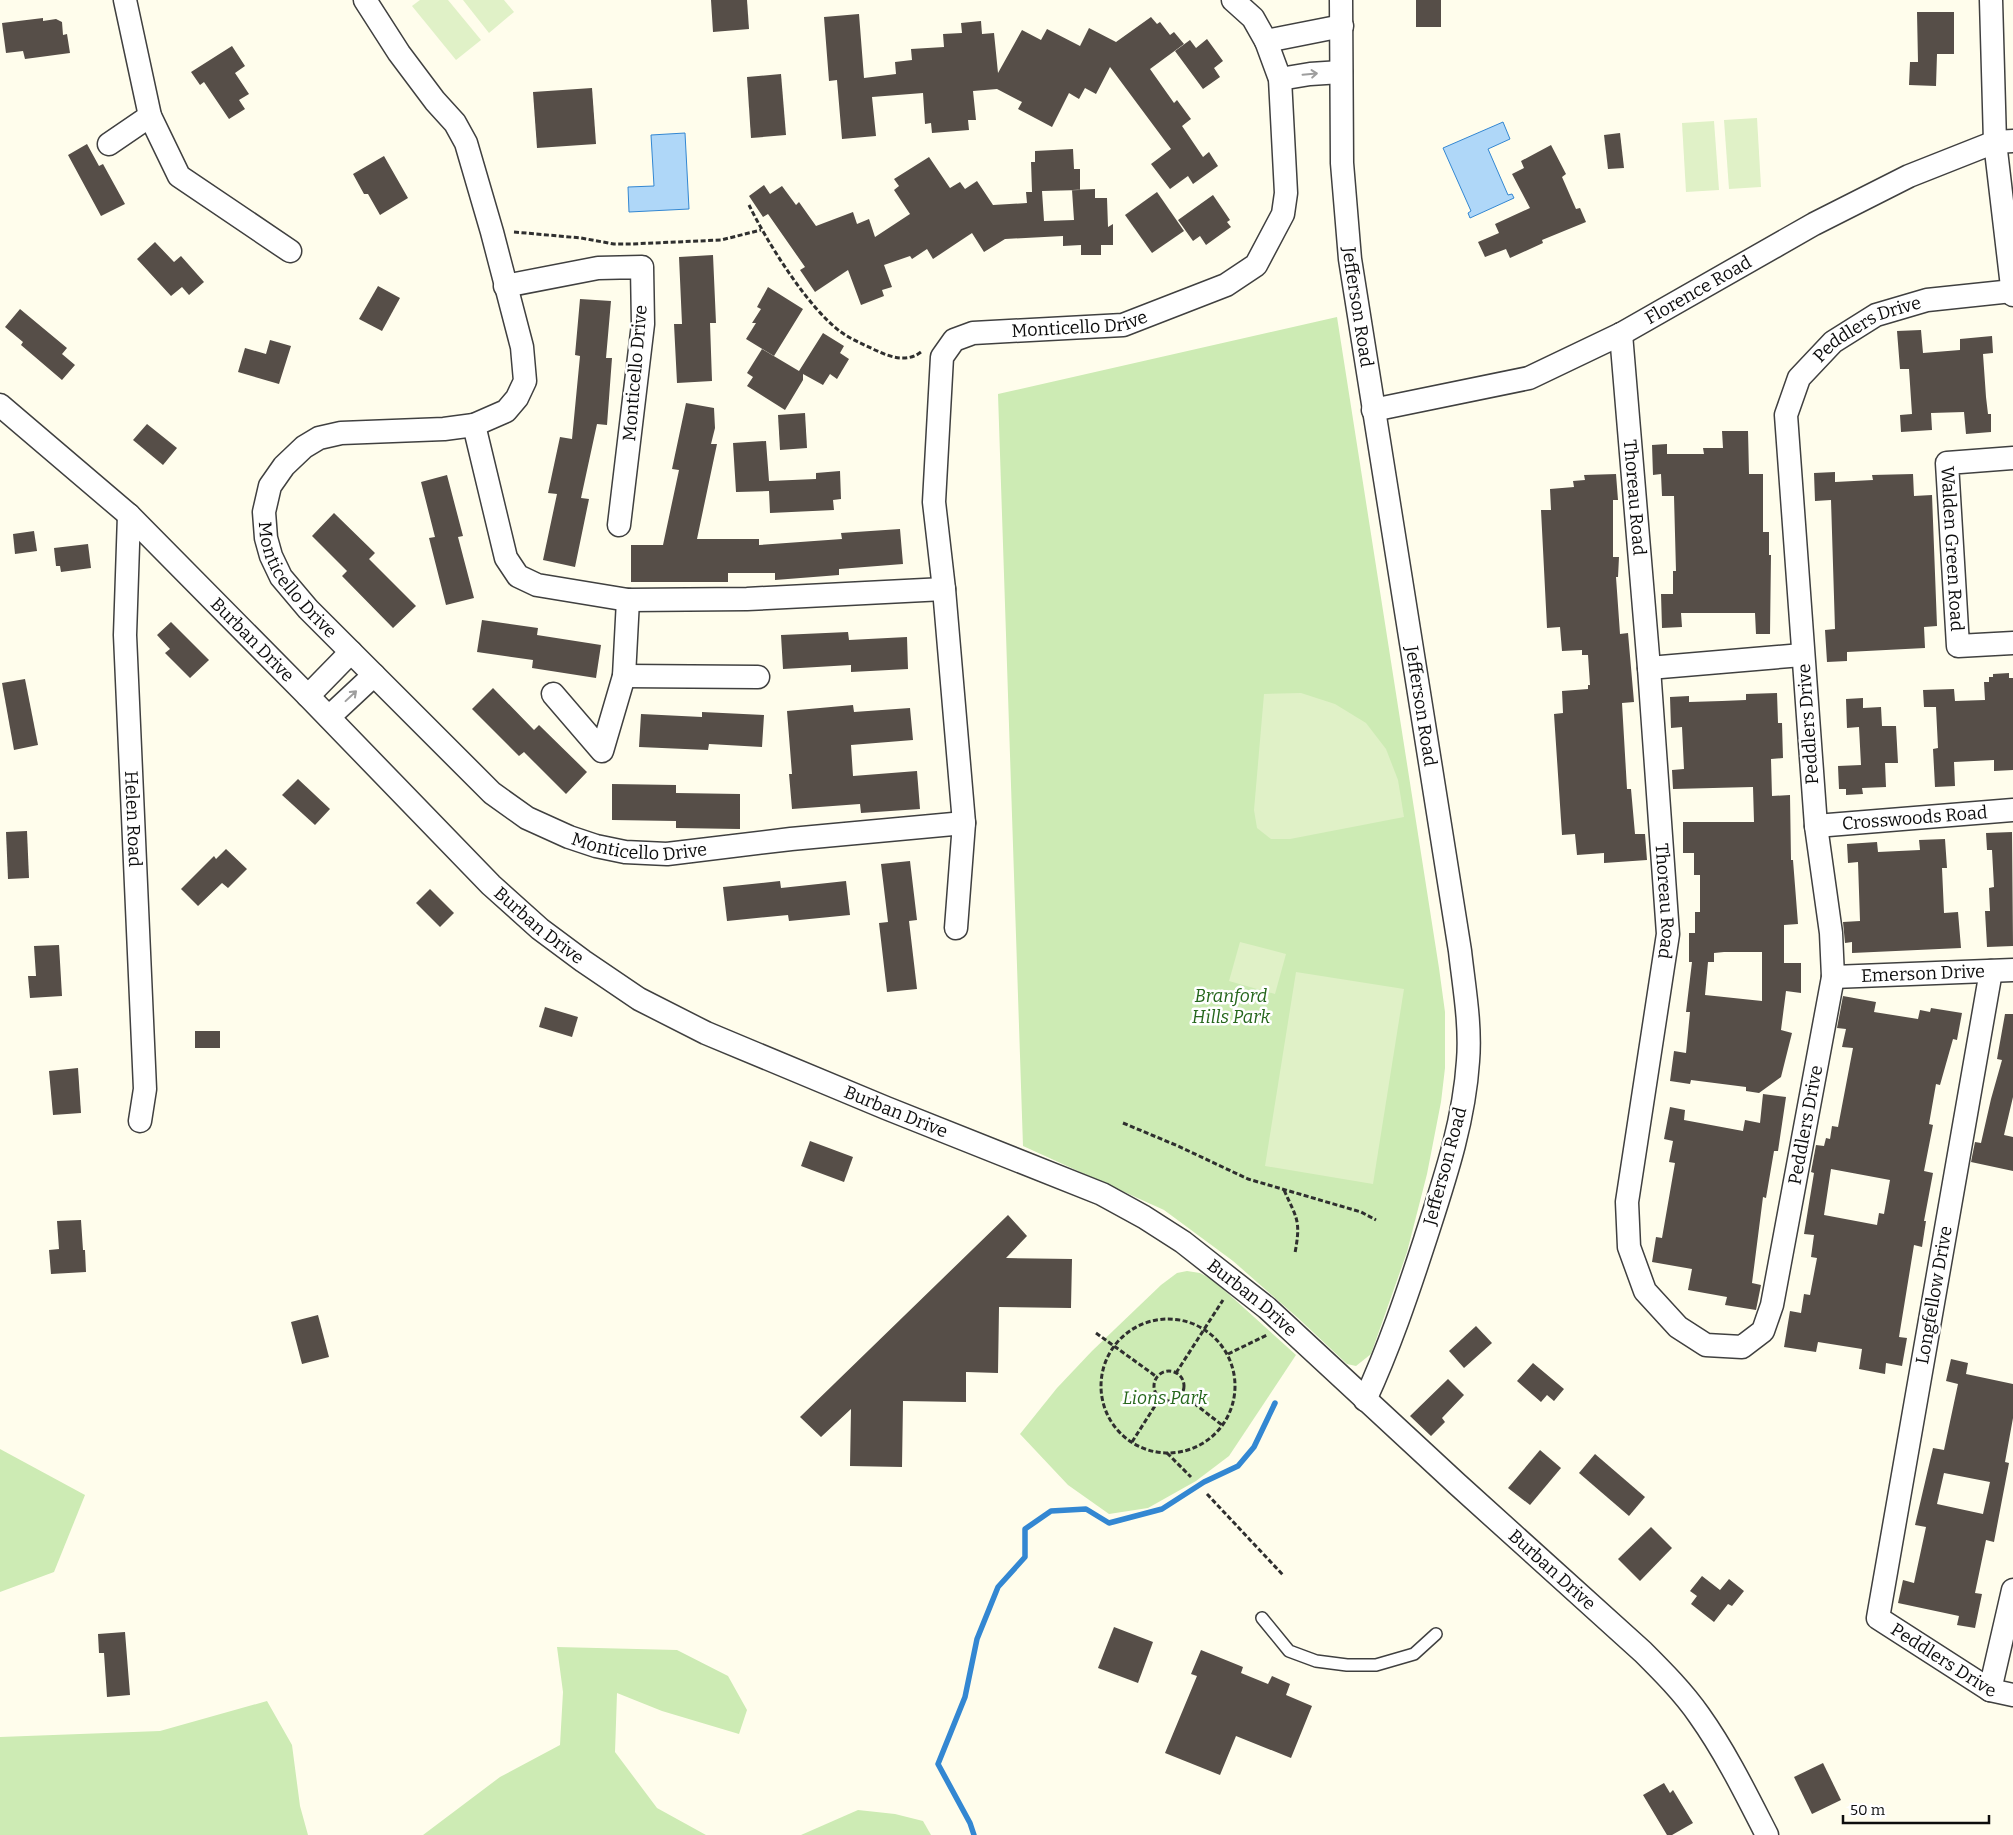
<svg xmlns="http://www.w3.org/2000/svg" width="2013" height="1835" font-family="Bitter,serif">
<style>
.green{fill:#cdebb4}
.pitch{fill:#e0f1c7}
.water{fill:#afd7f8;stroke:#3387d2}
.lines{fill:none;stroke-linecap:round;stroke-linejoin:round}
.stream{stroke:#3387d2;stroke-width:5.5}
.building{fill:#564e48;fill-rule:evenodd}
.lane-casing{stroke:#404040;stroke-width:14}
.street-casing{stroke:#404040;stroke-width:25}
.path{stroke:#2f2f2f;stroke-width:3;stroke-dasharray:5 2.5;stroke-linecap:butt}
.lane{stroke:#fff;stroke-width:11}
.street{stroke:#fff;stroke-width:22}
.oneway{stroke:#9e9e9e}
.labels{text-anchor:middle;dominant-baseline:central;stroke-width:5;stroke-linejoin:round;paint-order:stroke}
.street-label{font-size:18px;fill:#0d0d0d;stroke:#fff}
.park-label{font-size:18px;font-style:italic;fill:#25661b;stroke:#fff}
</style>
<rect width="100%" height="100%" fill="#fffdec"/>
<g class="green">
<polygon points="1337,317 1439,968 1445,1012 1445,1068 1441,1102 1427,1174 1407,1252 1371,1354 1356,1366 1347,1364 1298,1318 1233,1261 1164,1210 1023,1146 998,394"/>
<polygon points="1187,1271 1200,1273 1213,1280 1296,1355 1229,1456 1196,1481 1148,1508 1109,1514 1068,1485 1020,1434 1057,1388 1092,1351 1161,1285 1177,1273"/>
<polygon points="0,1449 85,1495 54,1572 0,1592"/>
<polygon points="557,1647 677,1650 728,1676 747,1710 739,1734 662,1711 617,1693 615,1752 657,1808 706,1835 423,1835 500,1777 560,1745 563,1692"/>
<polygon points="267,1701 292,1745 300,1806 308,1835 0,1835 0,1737 160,1731"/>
<polygon points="858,1810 895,1814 923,1821 931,1835 801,1835"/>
</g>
<g class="pitch">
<polygon points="420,0 448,0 481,40 456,60 412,6"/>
<polygon points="463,0 504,0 514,12 489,33"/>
<polygon points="1757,118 1761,187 1729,189 1724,120"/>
<polygon points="1714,121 1719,190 1686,192 1682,123"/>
<polygon points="1301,693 1335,704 1366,723 1386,749 1398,780 1404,817 1290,839 1271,839 1257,828 1254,810 1264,694"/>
<polygon points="1240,942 1286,954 1275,994 1229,981"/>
<polygon points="1296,972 1404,989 1373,1184 1265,1166"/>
</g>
<g class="water">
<polygon points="1503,122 1510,139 1488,149 1508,195 1512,194 1514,198 1470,218 1468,213 1471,211 1443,148"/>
<polygon points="685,133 689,209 629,212 628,187 654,186 651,135"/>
</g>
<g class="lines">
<polyline class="stream" points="974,1835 970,1823 938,1764 965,1697 977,1639 998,1587 1025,1557 1025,1529 1051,1511 1086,1509 1109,1523 1162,1509 1204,1482 1238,1466 1254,1447 1275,1403"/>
</g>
<g class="building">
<polygon points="711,0 747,0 749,29 713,32"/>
<rect x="1416" y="0" width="25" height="27"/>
<polygon points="1917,12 1954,12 1954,54 1937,54 1936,86 1909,85 1910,62 1918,62"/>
<polygon points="859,14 864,78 896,74 895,62 912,60 911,49 944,47 943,34 962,33 961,23 981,21 982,34 994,33 998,73 1022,30 1041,40 1047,29 1080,46 1089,28 1116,42 1151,17 1157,24 1160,22 1170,35 1174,32 1184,44 1150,69 1174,103 1177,100 1191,119 1182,126 1203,157 1209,152 1218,166 1193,184 1188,176 1170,189 1151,164 1171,149 1110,67 1096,94 1085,88 1079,99 1069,93 1052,127 1018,109 1022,102 997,89 973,91 976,120 968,120 969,130 932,133 931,123 925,124 923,93 872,97 876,136 842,139 837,80 829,81 824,17"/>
<polygon points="43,18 43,21 56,19 62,22 63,35 67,34 70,53 25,59 23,51 6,53 2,23"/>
<polygon points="1207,39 1223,61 1214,68 1220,77 1203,89 1175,51 1190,40 1196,48"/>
<polygon points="232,46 245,66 235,73 249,94 239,100 245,109 229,119 204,82 200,85 191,72"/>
<polygon points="781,74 786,135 751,138 747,77"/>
<polygon points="592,88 596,144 537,148 533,92"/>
<polygon points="1620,133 1624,168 1608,169 1604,135"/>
<polygon points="87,144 99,166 103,164 125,204 101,216 68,155"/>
<polygon points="1551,145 1566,174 1562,177 1576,209 1580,208 1586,222 1542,240 1543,243 1510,258 1506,249 1485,257 1478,242 1499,233 1495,224 1530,208 1512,174 1524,168 1521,161"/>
<polygon points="1073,149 1074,169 1080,169 1080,190 1042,191 1044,221 1074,220 1072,190 1095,189 1095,198 1107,198 1108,227 1113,224 1113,245 1101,245 1101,255 1081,255 1081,245 1063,246 1063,236 1005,239 984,252 972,233 933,259 927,249 912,259 910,256 884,265 892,287 882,290 884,296 861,305 848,270 815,292 800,270 805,267 768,214 763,217 749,196 764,185 770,194 782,186 796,205 799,202 816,226 853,212 857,224 869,219 875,237 910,214 894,190 899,186 894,179 929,157 950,188 960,182 965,189 977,181 993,205 1027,203 1026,192 1032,192 1031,162 1035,162 1035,151"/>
<polygon points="384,156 408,198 380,215 368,194 364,194 353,174"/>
<polygon points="1157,192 1184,231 1152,253 1125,215"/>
<polygon points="1213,195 1230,220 1227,222 1231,227 1206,245 1200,236 1193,241 1178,220"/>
<polygon points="155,242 174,262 181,256 204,282 189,295 182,287 171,296 137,259"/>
<polygon points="713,255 716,323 710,323 712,381 677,383 674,324 682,324 679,257"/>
<polygon points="378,286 400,298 382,331 359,319"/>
<polygon points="768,287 803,309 774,356 746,339 756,323 752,323 761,309 757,307"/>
<polygon points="580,299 611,301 606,358 612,358 607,425 597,424 581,498 589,499 575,567 543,560 557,494 548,493 560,437 572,439 580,356 575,355"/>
<polygon points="20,309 67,348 62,354 75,365 62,380 21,345 23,342 5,327"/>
<polygon points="1921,330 1923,353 1960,350 1960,339 1992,336 1993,353 1983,354 1986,397 1988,414 1991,414 1991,432 1966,434 1964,412 1931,413 1932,430 1901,432 1900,415 1912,414 1909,369 1900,369 1897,331"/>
<polygon points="823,333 844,346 840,353 849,359 837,379 830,374 823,385 803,374 803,380 785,410 747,386 753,377 747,373 762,349 799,371"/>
<polygon points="270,340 291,346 279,384 238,372 245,348 266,354"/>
<polygon points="686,403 714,408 715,428 711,444 717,444 697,539 759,539 759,545 842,539 841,533 900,529 903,564 839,569 839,575 775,580 775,573 728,573 728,582 631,582 631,545 663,545 679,470 672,469"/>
<polygon points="805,413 807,448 780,450 778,415"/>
<polygon points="147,424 177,448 163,465 133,440"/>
<polygon points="1722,431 1748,431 1749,474 1763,474 1763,532 1769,532 1769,555 1771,555 1770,634 1756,634 1755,613 1681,613 1682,627 1662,628 1661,594 1673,594 1673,571 1676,571 1674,496 1662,496 1661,474 1653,475 1652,445 1667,444 1667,454 1704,454 1703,448 1723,448"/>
<polygon points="766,441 769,481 816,479 816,473 840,471 841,499 833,500 834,510 770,513 769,491 736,492 733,443"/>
<polygon points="1835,472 1835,482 1873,480 1872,475 1913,474 1914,496 1932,495 1937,626 1924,627 1925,648 1847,652 1847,661 1827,662 1825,630 1835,629 1831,500 1815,501 1814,473"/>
<polygon points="1616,474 1618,500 1613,500 1613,557 1619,557 1618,577 1616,577 1620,634 1628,633 1634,702 1622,703 1627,789 1631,789 1635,834 1645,834 1647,860 1604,863 1604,853 1577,855 1575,834 1562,835 1554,714 1563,713 1562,691 1588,689 1588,685 1590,685 1588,655 1582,655 1582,650 1562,651 1560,627 1547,628 1541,510 1551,510 1550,489 1574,487 1573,481 1585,480 1584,475"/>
<polygon points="447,475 463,536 458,537 474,598 446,605 429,538 435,537 421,482"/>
<polygon points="334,513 375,553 369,559 416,606 393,628 342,576 347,571 312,536"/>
<polygon points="34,531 37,551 15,554 13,534"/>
<polygon points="88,544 91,568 61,572 60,566 56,566 54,548"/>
<polygon points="482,620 538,628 537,635 601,645 596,678 532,668 533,660 477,652"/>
<polygon points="171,622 209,660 190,678 165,653 170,649 157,635"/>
<polygon points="848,632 849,640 907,637 908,669 851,672 851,665 783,669 781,635"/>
<polygon points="2009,673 2009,678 2013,678 2013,770 1994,771 1994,760 1954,762 1955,786 1935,787 1933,749 1938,748 1936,707 1924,707 1923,690 1954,689 1955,701 1985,700 1984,682 1989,682 1989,677 1993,677 1993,674"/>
<polygon points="25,679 38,745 14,750 2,683"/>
<polygon points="493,688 534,730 539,725 587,772 566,794 524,752 519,756 472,709"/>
<path d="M 1777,693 L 1778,723 L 1782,723 L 1783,758 L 1771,759 L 1772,796 L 1790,795 L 1791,860 L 1793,860 L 1798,924 L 1784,925 L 1784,963 L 1801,963 L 1801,993 L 1786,991 L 1781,1030 L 1792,1033 L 1781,1077 L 1759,1093 L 1746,1091 L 1746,1087 L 1691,1080 L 1690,1084 L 1670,1081 L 1674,1051 L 1686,1053 L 1690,1012 L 1686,1012 L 1692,962 L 1689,962 L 1689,933 L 1695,933 L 1695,912 L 1700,912 L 1700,875 L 1694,875 L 1694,853 L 1683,853 L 1683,822 L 1754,822 L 1753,787 L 1673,789 L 1672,770 L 1684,769 L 1682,727 L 1671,728 L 1670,697 L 1689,696 L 1689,702 L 1722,701 L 1746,700 L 1746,694 ZM 1724,952 L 1762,952 L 1762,1001 L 1705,995 L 1708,962 L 1714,962 L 1714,953 Z"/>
<polygon points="1863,698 1863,708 1881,707 1882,726 1896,726 1898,763 1885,763 1886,787 1862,788 1863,794 1846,795 1846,789 1839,789 1838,766 1861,765 1859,727 1847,728 1846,699"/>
<polygon points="853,705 854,712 910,708 913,740 851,745 853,776 917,771 920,809 861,813 860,804 792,809 789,774 792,774 787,711"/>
<polygon points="702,712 764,715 762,747 709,744 708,750 639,747 641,714 702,717"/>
<polygon points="298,779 330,809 315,825 282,795"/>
<polygon points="612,784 676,785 676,793 740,794 740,829 676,828 676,821 612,820"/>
<polygon points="27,831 29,878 8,879 6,832"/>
<polygon points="2012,832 2013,946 1987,947 1985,911 1990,911 1989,888 1994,887 1992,850 1987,850 1986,833"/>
<polygon points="1945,839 1947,868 1942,868 1944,913 1958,912 1961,948 1852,953 1852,942 1845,943 1843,922 1860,921 1858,862 1848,863 1847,844 1877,842 1878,852 1920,850 1919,840"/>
<polygon points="226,849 247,869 228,888 222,883 198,906 181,889 214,856 216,859"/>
<polygon points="910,861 917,920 909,921 917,989 887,992 879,923 888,922 881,864"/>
<polygon points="780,881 781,888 846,881 850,915 789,921 788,915 727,921 723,887"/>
<polygon points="430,889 454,913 440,927 416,903"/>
<polygon points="59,945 62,996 30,998 28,976 36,976 34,946"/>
<path d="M 1843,996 L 1876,1002 L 1874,1012 L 1918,1019 L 1920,1010 L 1930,1012 L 1931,1008 L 1962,1013 L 1957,1040 L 1953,1039 L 1940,1085 L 1936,1084 L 1929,1124 L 1933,1125 L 1924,1171 L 1933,1173 L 1924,1221 L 1926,1221 L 1922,1247 L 1914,1245 L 1899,1337 L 1907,1338 L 1902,1366 L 1886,1363 L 1885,1374 L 1859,1369 L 1862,1349 L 1818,1342 L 1816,1352 L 1784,1347 L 1790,1311 L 1801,1313 L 1804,1294 L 1810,1295 L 1817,1258 L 1811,1257 L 1814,1235 L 1804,1234 L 1814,1173 L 1811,1172 L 1816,1145 L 1824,1146 L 1826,1138 L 1830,1139 L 1832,1126 L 1838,1127 L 1853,1048 L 1842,1047 L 1846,1029 L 1837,1028 ZM 1831,1169 L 1890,1180 L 1884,1214 L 1879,1213 L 1877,1225 L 1824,1215 Z"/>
<polygon points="545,1007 578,1017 572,1037 539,1027"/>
<polygon points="2005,1014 2013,1014 2013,1097 2004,1135 2013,1137 2013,1171 1971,1162 1975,1142 1981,1143 1991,1099 2002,1060 1997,1059"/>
<rect x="195" y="1031" width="25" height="17"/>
<polygon points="78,1068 81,1113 53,1115 49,1071"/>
<polygon points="1763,1094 1786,1097 1778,1151 1774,1151 1766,1198 1763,1197 1752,1283 1761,1285 1756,1310 1725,1305 1727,1297 1688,1290 1692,1269 1652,1262 1656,1237 1662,1238 1675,1163 1669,1162 1673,1141 1664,1139 1670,1107 1685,1110 1684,1120 1743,1131 1745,1120 1760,1123"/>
<polygon points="810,1141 853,1157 844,1182 801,1166"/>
<polygon points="1008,1215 1027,1236 1006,1258 1072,1259 1071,1308 999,1307 998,1373 966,1372 966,1402 903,1401 902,1467 850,1466 851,1409 821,1437 800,1417"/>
<polygon points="81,1220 83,1250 85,1250 86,1272 51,1274 49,1250 59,1249 57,1221"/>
<polygon points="318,1315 329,1357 302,1364 291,1322"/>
<polygon points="1476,1326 1492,1343 1464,1368 1449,1351"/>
<path d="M 1951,1359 L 1968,1363 L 1966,1374 L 2013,1384 L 2013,1418 L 2005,1462 L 2009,1463 L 1994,1542 L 1986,1540 L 1975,1593 L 1982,1594 L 1975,1628 L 1957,1625 L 1959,1616 L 1898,1603 L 1903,1580 L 1914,1583 L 1926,1527 L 1915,1525 L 1933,1448 L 1944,1450 L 1958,1384 L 1946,1381 ZM 1944,1473 L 1990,1482 L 1983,1514 L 1937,1504 Z"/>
<polygon points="1533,1363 1564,1389 1554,1401 1547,1395 1541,1402 1517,1381"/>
<polygon points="1448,1379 1464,1395 1442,1418 1445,1422 1431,1436 1410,1416"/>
<polygon points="1540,1450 1561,1468 1530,1505 1508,1488"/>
<polygon points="1595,1454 1645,1497 1629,1516 1579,1473"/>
<polygon points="1651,1527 1672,1548 1640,1581 1618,1559"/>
<polygon points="1702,1576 1720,1590 1729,1579 1744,1591 1732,1606 1728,1604 1714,1622 1691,1604 1697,1596 1690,1591"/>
<polygon points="1114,1627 1153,1642 1138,1683 1098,1668"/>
<polygon points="125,1632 130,1695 107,1697 104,1653 99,1653 98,1634"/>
<polygon points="1201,1650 1243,1667 1241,1673 1268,1684 1272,1676 1290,1684 1286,1695 1312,1706 1291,1758 1236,1736 1220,1775 1165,1753 1197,1676 1191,1674"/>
<polygon points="1823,1763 1841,1800 1812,1814 1794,1777"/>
<polygon points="1664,1783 1670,1793 1673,1790 1693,1823 1672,1835 1667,1835 1643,1795"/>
</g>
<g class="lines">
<g class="lane-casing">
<polyline id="lane" points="1262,1618 1289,1651 1316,1661 1347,1665 1376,1665 1414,1654 1436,1634"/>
</g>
<g class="street-casing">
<g id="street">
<polyline points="125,0 150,116 179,176 290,251"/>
<path id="s1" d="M 365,0 L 399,53 L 435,101 L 455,123 L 466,143 L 492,232 L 522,347 L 525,381 L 517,398 L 506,411 L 474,425 L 444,429 L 341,433 L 319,438 L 304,447 L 284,466 L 270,486 L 264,512 L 266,538 L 271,556 L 281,577 L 308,609 L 492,793 L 527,818 L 569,837 L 596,846 L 625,852 L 667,854 L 791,839 L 964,823"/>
<polyline points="1233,0 1253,18 1266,41 1342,26"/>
<path id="s2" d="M 1341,0 L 1342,163 L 1350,259 L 1460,951 C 1464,987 1471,1025 1468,1061 C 1464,1123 1444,1181 1425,1240 C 1407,1295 1389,1348 1365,1400"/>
<polyline points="1991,0 1995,142 2013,295"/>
<polyline points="1280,79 1310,74 1341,72"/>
<polyline points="109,144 150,116"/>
<polyline points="505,286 598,268 642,267 643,324 619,525"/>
<path id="s3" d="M 1621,334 L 1649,668 L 1668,934 L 1627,1202 L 1629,1247 L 1645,1291 L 1678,1327 L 1706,1345 L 1742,1347 L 1763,1331 L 1772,1305 L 1833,977 L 1831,933 L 1816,826 L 1786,415 L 1799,378 L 1833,342 L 1876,315 L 1927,300 L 2013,291"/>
<path id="s4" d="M 0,405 L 129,515 L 308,696 L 491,885 L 540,929 L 583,961 L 639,999 L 706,1033 L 886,1108 L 1102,1194 L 1144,1217 L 1183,1242 L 1267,1308 L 1456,1483 L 1643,1652 C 1663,1672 1683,1692 1699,1715 C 1726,1753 1746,1794 1767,1835"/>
<path id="s5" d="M 1373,410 L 1529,378 L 1621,334 L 1814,224 L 1909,176 L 1995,142 L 2013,141"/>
<polyline points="474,425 506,558 518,576 537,585 628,600 747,599 944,589"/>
<path id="s6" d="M 2013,458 L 1947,463 L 1958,646 L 2013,643"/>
<path id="s7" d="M 129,515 L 125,635 L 145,1089 L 140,1121"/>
<polyline points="1649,668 1802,655"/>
<polyline points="624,676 758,677"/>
<polyline points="553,694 602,751 624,676 628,600"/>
<polyline points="308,696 351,652"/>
<polyline points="329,717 374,675"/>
<path id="s8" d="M 1816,826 L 2013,810"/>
<path id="s9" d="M 956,928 L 964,823 L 944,589 L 934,502 L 942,357 L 954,340 L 973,333 L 1123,325 L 1226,285 L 1256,265 L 1283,214 L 1286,193 L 1280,79 L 1266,41"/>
<path id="s10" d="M 1991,971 L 1878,1618 L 1990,1690 L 2013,1695"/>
<path id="s11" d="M 1833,977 L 2013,970"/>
<polyline points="1990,1690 2013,1590"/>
</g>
</g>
<g class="path">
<path d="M 749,205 C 767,242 808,308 841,332 C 852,340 863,344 875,350 C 890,357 907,363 921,352"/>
<polyline points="514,232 581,238 614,244 631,244 721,240 761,230"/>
<polyline points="1123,1123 1178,1146 1248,1179 1361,1212 1376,1220"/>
<path d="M 1284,1190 C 1297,1219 1301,1220 1295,1253"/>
<circle cx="1168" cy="1386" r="67"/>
<polyline points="1096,1333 1157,1377"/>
<polyline points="1228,1354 1267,1335"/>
<circle cx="1169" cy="1386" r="15"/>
<polyline points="1176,1373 1223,1300"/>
<polyline points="1182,1394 1222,1425"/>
<polyline points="1132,1442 1160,1398"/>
<polyline points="1167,1453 1191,1477"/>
<polyline points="1207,1494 1283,1575"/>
</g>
<use href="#lane" class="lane"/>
<use href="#street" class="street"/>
</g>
<defs><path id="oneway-shaft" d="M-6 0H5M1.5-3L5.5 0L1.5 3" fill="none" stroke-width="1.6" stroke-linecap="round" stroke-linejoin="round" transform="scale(1.25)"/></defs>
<g class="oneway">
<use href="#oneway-shaft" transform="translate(1310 74) rotate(-5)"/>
<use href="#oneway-shaft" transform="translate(351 696) rotate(-43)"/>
</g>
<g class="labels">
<g class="street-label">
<text stroke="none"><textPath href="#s5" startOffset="350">Florence Road</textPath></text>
<text stroke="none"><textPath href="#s2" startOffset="308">Jefferson Road</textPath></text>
<text stroke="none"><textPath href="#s9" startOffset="721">Monticello Drive</textPath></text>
<text stroke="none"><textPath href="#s3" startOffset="2160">Peddlers Drive</textPath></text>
<text transform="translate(635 373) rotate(-85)">Monticello Drive</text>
<text stroke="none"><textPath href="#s3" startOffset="164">Thoreau Road</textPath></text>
<text stroke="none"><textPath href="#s6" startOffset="152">Walden Green Road</textPath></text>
<text stroke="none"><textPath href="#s1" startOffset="822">Monticello Drive</textPath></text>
<text stroke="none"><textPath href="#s4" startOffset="345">Burban Drive</textPath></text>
<text stroke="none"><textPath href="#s2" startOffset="712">Jefferson Road</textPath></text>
<text transform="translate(1808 724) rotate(-94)">Peddlers Drive</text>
<text stroke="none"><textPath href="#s7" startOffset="304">Helen Road</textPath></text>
<text stroke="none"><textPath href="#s8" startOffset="99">Crosswoods Road</textPath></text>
<text stroke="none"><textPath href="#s1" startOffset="1275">Monticello Drive</textPath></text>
<text stroke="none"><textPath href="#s3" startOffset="569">Thoreau Road</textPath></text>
<text stroke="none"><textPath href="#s4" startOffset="750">Burban Drive</textPath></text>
<text stroke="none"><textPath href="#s11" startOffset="90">Emerson Drive</textPath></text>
<text stroke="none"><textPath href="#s4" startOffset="1155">Burban Drive</textPath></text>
<text stroke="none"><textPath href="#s3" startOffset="1320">Peddlers Drive</textPath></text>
<text transform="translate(1445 1166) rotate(-75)">Jefferson Road</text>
<text transform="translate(1934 1295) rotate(-80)">Longfellow Drive</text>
<text stroke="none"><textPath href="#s4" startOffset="1560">Burban Drive</textPath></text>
<text stroke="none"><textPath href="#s4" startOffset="1965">Burban Drive</textPath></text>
<text stroke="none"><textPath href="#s10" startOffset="735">Peddlers Drive</textPath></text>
</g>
<g class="park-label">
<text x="1231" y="996">Branford<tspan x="1231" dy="21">Hills Park</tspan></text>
<text x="1165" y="1398">Lions Park</text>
</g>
</g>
<path d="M1843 1815v8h146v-8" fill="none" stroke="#0d0d0d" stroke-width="2.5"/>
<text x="1850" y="1815" font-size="15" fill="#0d0d0d" stroke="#ffffff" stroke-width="4" paint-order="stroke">50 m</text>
</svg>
